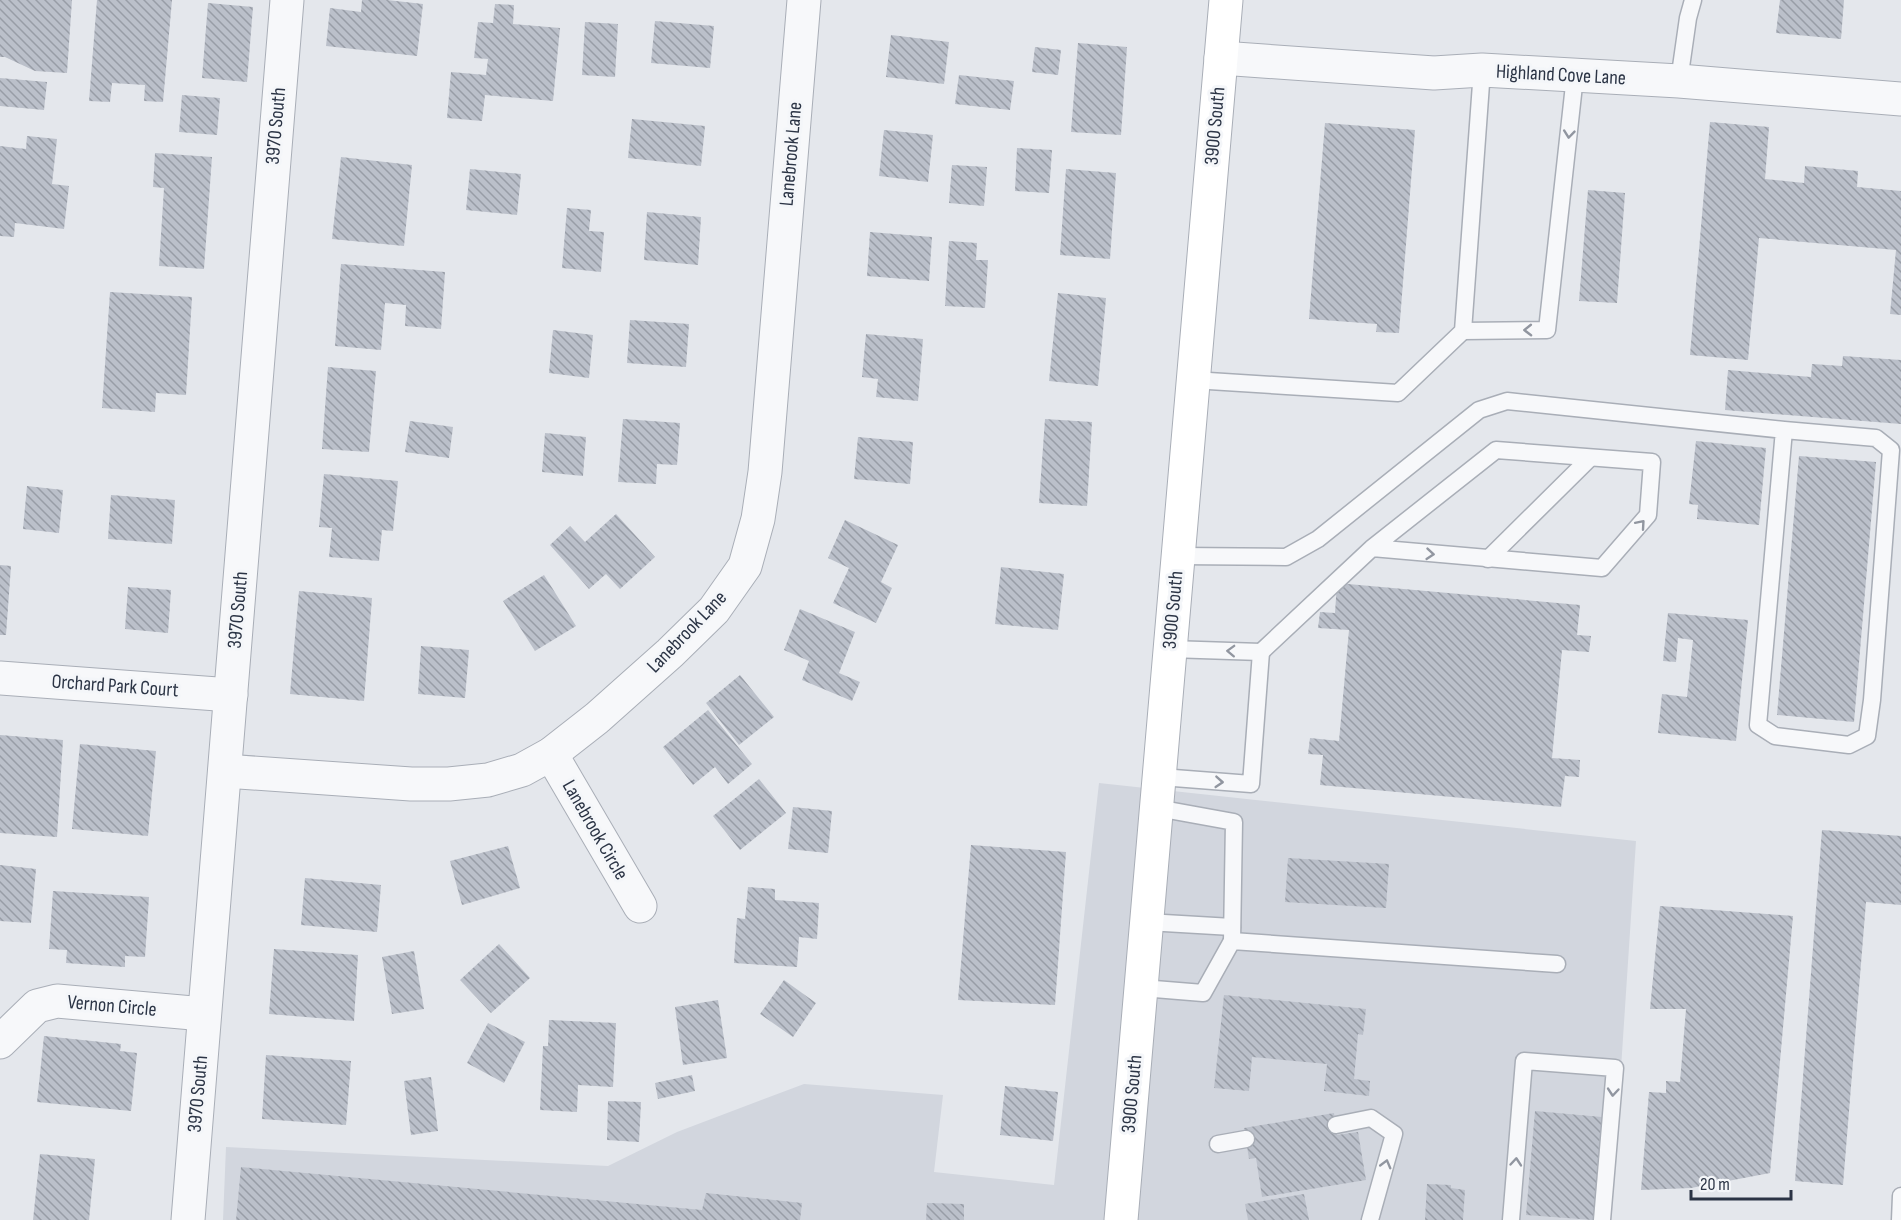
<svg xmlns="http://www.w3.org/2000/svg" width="1901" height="1220" font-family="'Sofia Sans Condensed',sans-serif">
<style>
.built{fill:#d2d6de}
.building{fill:url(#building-back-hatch)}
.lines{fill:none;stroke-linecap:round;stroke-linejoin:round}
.service-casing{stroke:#a9aeb7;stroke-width:19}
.minor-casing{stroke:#a9aeb7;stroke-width:35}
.secondary-casing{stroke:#a9aeb7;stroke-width:35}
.service{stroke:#f7f8fa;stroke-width:16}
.minor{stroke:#f7f8fa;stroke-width:33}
.secondary{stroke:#fff;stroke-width:33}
.oneway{stroke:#9196a0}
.labels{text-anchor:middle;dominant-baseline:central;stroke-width:6;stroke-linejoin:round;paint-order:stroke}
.street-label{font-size:20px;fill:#2b3445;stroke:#f4f6f9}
</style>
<defs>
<pattern id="building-back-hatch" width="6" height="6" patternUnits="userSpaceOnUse" patternTransform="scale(1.5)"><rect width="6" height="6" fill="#bbc0ca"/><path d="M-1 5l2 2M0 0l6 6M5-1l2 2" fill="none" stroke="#989da6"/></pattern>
</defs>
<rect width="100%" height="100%" fill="#e4e7ec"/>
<polygon class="built" points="1099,783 1636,841 1611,1220 223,1220 226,1147 608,1166 677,1132 804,1084 943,1095 934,1172 1054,1185"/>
<g class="building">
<polygon points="0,0 72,0 67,73 35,71 5,57 0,57"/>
<polygon points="97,0 172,0 163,102 144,101 145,85 112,83 110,102 89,101"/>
<polygon points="362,0 387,0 423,4 417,56 326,46 330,8 361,12"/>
<polygon points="1780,0 1844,0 1841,39 1776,33"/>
<polygon points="208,3 253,7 247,82 202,78"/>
<polygon points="495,4 514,5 513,24 560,28 553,101 485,95 482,121 447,118 451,72 486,75 488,59 474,58 478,22 493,23"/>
<polygon points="655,21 714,26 710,68 651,63"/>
<polygon points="585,22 618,24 615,77 582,75"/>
<polygon points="891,35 949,42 944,84 886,77"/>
<polygon points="1078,43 1127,47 1121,135 1071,132"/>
<polygon points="1035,47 1061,50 1058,75 1032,72"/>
<polygon points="959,75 1014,81 1010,110 955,104"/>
<polygon points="0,78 47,82 44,110 0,106"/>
<polygon points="182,95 220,98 217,135 179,132"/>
<polygon points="632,119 705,126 701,166 628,158"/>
<polygon points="1710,122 1769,127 1765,179 1804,183 1805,166 1858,171 1857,187 1901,191 1901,315 1890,314 1896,250 1759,238 1748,360 1690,355"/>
<polygon points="1325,123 1415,130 1399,333 1376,332 1377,324 1309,319"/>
<polygon points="884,130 933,135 928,182 879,176"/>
<polygon points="27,136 57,139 52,184 69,186 64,229 15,223 14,237 0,236 0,146 26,149"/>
<polygon points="1017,148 1052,150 1049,193 1015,191"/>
<polygon points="155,153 212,157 204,269 159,266 164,188 153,187"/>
<polygon points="341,157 412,165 404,246 332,239"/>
<polygon points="952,165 987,167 984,206 949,203"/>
<polygon points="470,169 521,174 517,215 466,210"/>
<polygon points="1066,169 1116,173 1110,259 1060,255"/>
<polygon points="1588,190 1625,193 1617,303 1579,301"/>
<polygon points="567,208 591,210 589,231 604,232 601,272 562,268"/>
<polygon points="647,212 701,217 698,265 644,260"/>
<polygon points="870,232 932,237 929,281 867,276"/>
<polygon points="949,241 977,243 976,260 988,260 985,308 945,306"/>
<polygon points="341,264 445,272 441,329 405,326 406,305 385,303 381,350 335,346"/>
<polygon points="110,292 192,297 186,395 156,393 155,412 102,408"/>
<polygon points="1058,293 1106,298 1098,386 1049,381"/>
<polygon points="630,320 689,324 686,367 627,363"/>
<polygon points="553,330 593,335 589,378 549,373"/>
<polygon points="866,334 923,339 918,401 876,397 878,379 862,377"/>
<polygon points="1843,356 1901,360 1901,424 1725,410 1728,370 1811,377 1812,364 1842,366"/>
<polygon points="328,367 376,371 369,452 322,449"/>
<polygon points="623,419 680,423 677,465 657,464 656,484 618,482"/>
<polygon points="1045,419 1092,422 1087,506 1039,503"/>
<polygon points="410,421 453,427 449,458 405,452"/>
<polygon points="545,433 586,437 583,476 542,472"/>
<polygon points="858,437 913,442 910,484 854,479"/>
<polygon points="1696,441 1766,448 1759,525 1697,519 1698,505 1689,504"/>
<polygon points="1799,456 1876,462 1854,722 1777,715"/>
<polygon points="324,474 398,481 393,531 382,530 379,561 329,557 332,528 319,527"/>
<polygon points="27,486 63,490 59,533 23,529"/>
<polygon points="111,495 175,500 172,544 108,539"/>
<polygon points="616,514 655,557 620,589 606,574 589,589 550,545 570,526 585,542"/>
<polygon points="845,520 898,545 881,582 892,588 876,623 833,603 849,568 828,558"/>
<polygon points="0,565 11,566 6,635 0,635"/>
<polygon points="1001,567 1064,574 1058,630 995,624"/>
<polygon points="544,575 576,626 535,651 503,601"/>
<polygon points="1337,583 1580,605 1577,635 1591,636 1589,652 1562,650 1552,758 1580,760 1579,777 1565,776 1561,807 1320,785 1323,755 1308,754 1310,738 1339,741 1349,630 1318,628 1320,612 1335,613"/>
<polygon points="128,587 171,590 168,633 125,629"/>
<polygon points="299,591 372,598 364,701 290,694"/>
<polygon points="800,609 855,632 839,673 860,682 852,701 802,680 809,661 784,650"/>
<polygon points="1668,613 1748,620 1736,741 1658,733 1662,694 1687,697 1693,640 1678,638 1676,662 1663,661"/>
<polygon points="421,646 469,650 465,698 418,694"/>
<polygon points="740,675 774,717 739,745 706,703"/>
<polygon points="708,710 752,764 728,784 715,767 693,785 663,747"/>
<polygon points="0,735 63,740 57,837 0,833"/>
<polygon points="80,744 156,751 148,836 72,829"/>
<polygon points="759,779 786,813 740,850 713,816"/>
<polygon points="793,807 832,811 828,853 788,849"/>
<polygon points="1822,830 1901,836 1901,905 1866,902 1843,1185 1795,1181"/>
<polygon points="971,845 1066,852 1055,1005 958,1000"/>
<polygon points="508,846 520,888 462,905 450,861"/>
<polygon points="1288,858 1389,864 1386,908 1285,902"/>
<polygon points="0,865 36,869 31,923 0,921"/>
<polygon points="305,878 381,885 377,932 301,925"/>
<polygon points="748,887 775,889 775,900 819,903 817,939 799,937 797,967 734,963 737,918 745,919"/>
<polygon points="53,891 149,897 145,957 125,956 125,967 66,963 67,950 49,949"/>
<polygon points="1660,906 1793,916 1770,1173 1691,1188 1641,1190 1649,1092 1666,1093 1666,1081 1680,1082 1686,1009 1650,1009"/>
<polygon points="499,944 530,978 491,1013 460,980"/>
<polygon points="274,949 358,955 354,1021 269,1014"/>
<polygon points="414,951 424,1009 392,1014 382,957"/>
<polygon points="784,980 816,1003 793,1037 760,1014"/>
<polygon points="1224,995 1366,1009 1363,1035 1358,1034 1354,1079 1370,1081 1369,1096 1324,1091 1327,1064 1252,1057 1249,1091 1214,1088"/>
<polygon points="718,1000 727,1058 683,1065 675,1007"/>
<polygon points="549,1020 616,1023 613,1087 578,1085 577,1112 540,1110 543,1046 548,1046"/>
<polygon points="488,1023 525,1042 504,1083 467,1063"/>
<polygon points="44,1036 121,1044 120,1051 137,1053 131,1111 37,1102"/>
<polygon points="266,1055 351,1061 346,1125 262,1119"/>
<polygon points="692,1075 695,1091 658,1099 655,1083"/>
<polygon points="431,1077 438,1131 411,1135 404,1081"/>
<polygon points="1005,1086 1058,1092 1053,1141 1000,1135"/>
<polygon points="608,1101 641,1102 639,1142 607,1140"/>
<polygon points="1535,1111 1602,1117 1593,1220 1526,1215"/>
<polygon points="1334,1113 1337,1135 1358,1132 1366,1180 1262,1197 1256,1158 1249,1159 1244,1128"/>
<polygon points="40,1154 95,1159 89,1220 33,1220"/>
<polygon points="241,1167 702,1210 706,1193 802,1203 800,1220 236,1220"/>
<polygon points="1427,1184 1451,1185 1451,1188 1465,1190 1463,1220 1425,1220"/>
<polygon points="1304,1194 1309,1220 1248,1220 1245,1204"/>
<polygon points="927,1203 964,1204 964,1220 926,1220"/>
</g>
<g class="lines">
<g class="service-casing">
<g id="service">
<polyline points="1679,81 1688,18 1693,0"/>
<polyline points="1463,331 1547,330 1575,76"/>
<polyline points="1193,380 1398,393 1463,331 1482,70"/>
<polyline points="1178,556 1286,557 1318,539 1479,410 1507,401 1784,430 1876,438 1891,450 1872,700 1867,736 1849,745 1775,736 1758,725 1784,430"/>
<polyline points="1488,559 1590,458"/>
<polyline points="1261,652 1372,548 1496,450 1652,462 1648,515 1602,568 1372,548"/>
<polyline points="1161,777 1251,784 1261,652 1170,649"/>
<polyline points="1157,808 1234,822 1232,941"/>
<polyline points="1147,922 1232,927"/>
<polyline points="1142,988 1203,993 1232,941 1557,964"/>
<polyline points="1336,1125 1371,1118 1394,1134 1370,1220"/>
<polyline points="1218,1144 1246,1139"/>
<polyline points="1511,1220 1524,1061 1615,1068 1602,1220"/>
<polyline points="1900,1220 1901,1196"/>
</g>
</g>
<g class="minor-casing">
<g id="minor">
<polyline points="1221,58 1434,73 1482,70 1679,81 1901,99"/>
<polyline points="0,678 231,695"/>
<polyline points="551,754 640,906"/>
<polyline points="225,771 411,784 449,784 488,780 522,770 551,754 597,718 670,653 714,610 745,566 758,519 765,472 804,0"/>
<polyline points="0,1042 37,1006 57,1001 204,1014"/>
<polyline points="188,1220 287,0"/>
</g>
</g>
<g class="secondary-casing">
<polyline id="secondary" points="1121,1220 1226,0"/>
</g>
<use href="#service" class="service"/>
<use href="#minor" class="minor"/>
<use href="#secondary" class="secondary"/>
</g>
<defs><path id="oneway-chevron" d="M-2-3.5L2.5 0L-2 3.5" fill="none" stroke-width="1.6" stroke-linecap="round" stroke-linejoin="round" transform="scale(1.5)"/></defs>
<g class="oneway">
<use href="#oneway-chevron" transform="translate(1569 134) rotate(96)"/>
<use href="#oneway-chevron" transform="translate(1528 330) rotate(179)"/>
<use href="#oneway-chevron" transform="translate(1641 524) rotate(-49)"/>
<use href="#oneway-chevron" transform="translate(1430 554) rotate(5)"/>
<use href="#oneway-chevron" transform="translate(1231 651) rotate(-178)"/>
<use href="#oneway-chevron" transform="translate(1219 782) rotate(4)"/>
<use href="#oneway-chevron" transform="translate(1613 1092) rotate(95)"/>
<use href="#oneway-chevron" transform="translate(1516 1162) rotate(-85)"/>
<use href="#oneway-chevron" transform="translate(1386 1164) rotate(-75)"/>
</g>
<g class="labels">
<g class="street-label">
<text transform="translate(1561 75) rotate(3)">Highland Cove Lane</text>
<text transform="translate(276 126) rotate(-85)">3970 South</text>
<text transform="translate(1215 126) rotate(-85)">3900 South</text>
<text transform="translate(791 154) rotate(-85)">Lanebrook Lane</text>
<text transform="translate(238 610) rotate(-85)">3970 South</text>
<text transform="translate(1173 610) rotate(-85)">3900 South</text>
<text transform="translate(687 632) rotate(-46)">Lanebrook Lane</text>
<text transform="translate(115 686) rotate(4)">Orchard Park Court</text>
<text transform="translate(595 830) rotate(60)">Lanebrook Circle</text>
<text transform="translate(112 1006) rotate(5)">Vernon Circle</text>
<text transform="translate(198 1094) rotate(-85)">3970 South</text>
<text transform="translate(1132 1094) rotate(-85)">3900 South</text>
</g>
</g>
<path d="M1691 1190v9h100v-9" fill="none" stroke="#2b3445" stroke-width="3"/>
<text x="1700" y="1190" font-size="18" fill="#2b3445" stroke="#f4f6f9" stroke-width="4.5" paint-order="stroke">20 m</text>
</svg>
